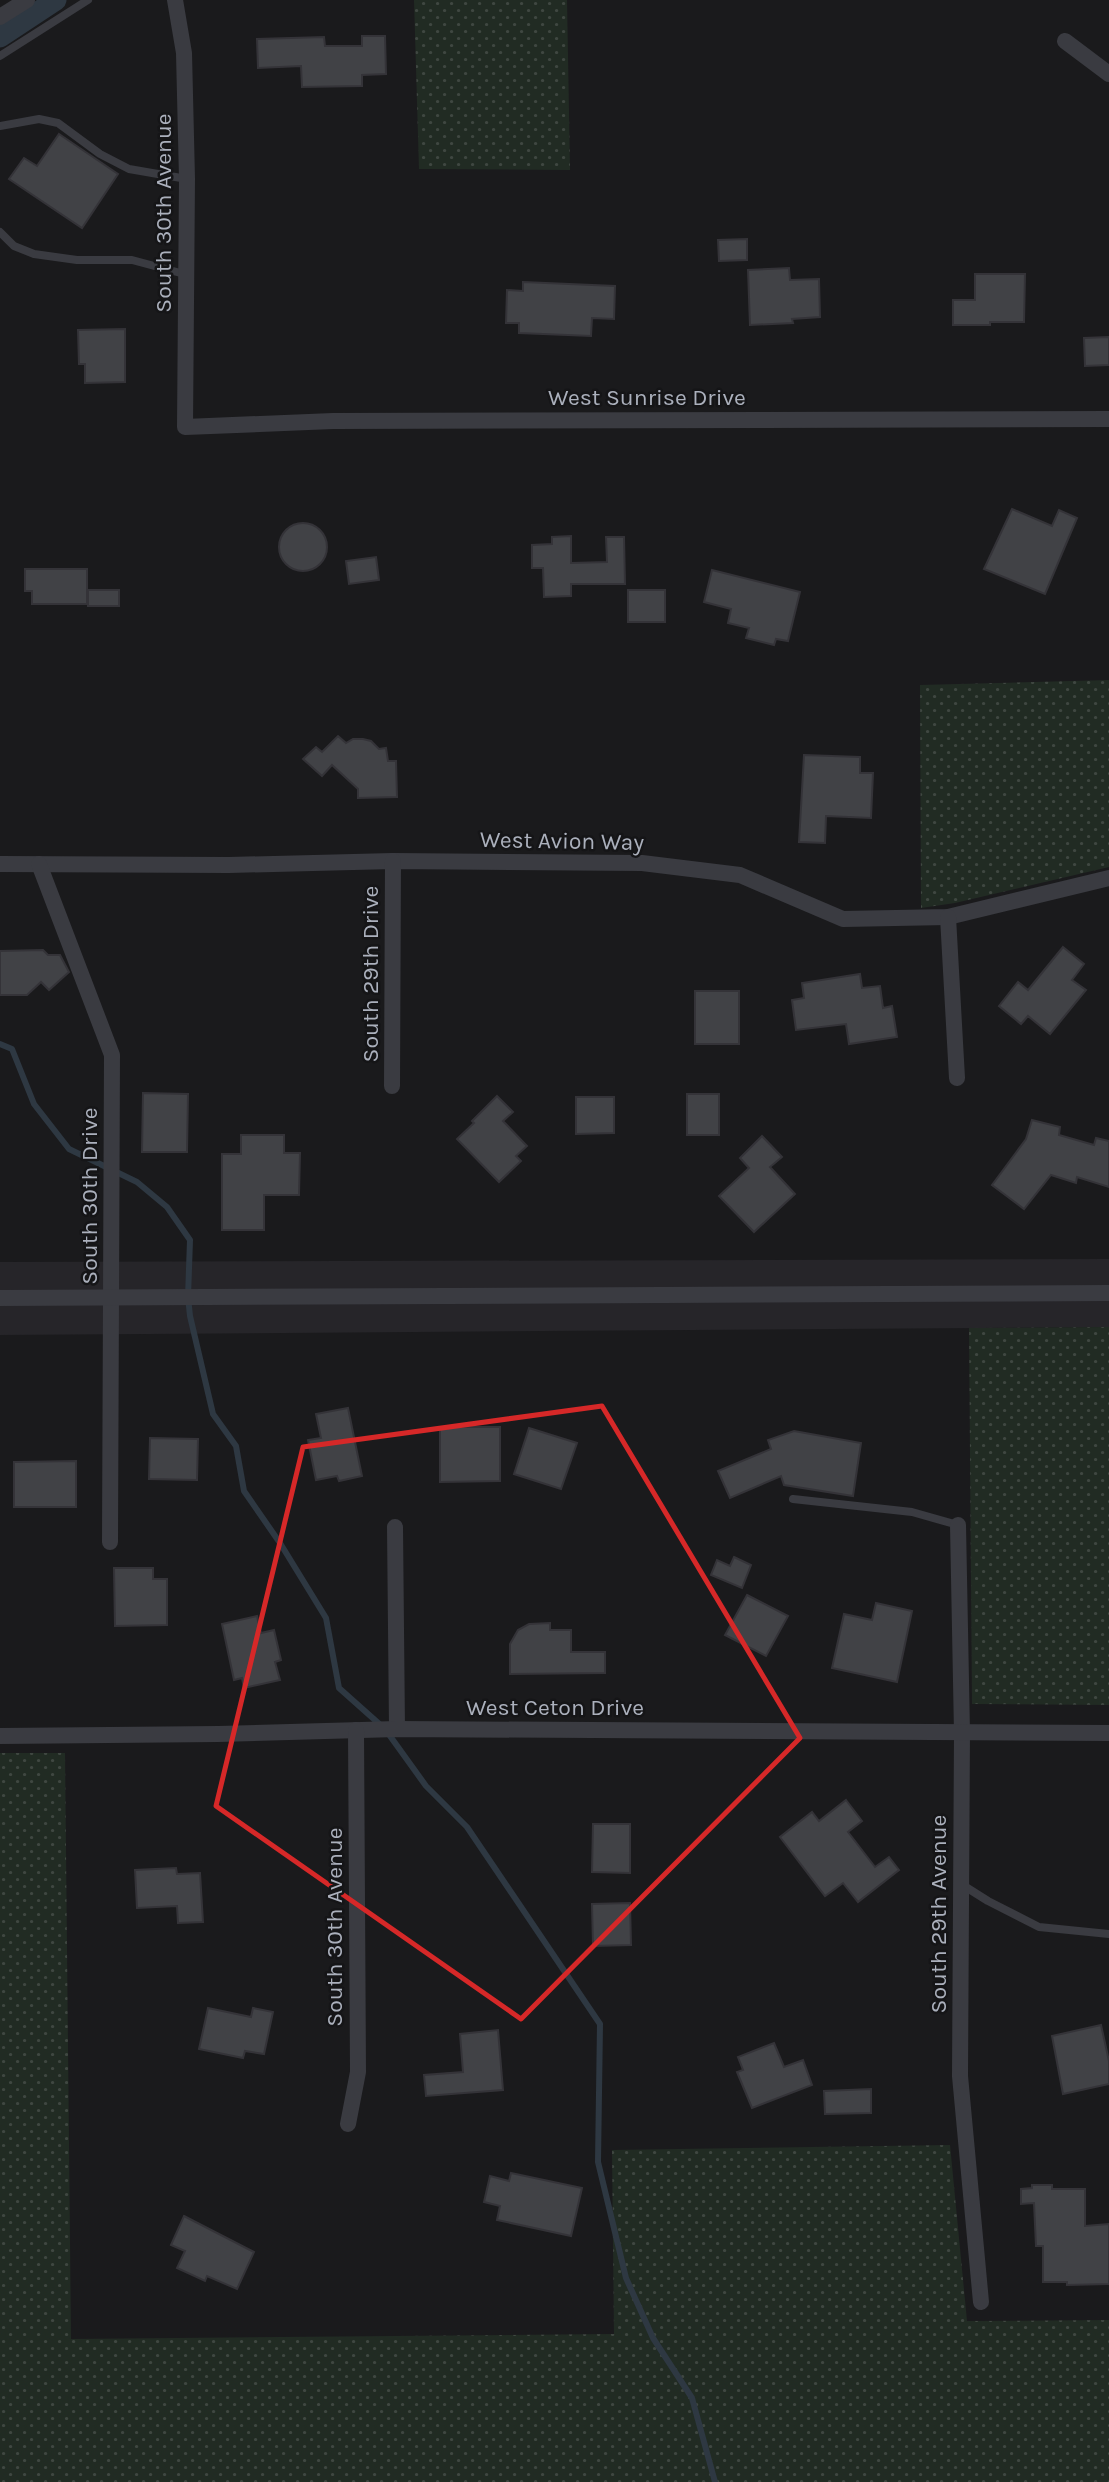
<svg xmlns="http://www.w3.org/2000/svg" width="1109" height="2482" font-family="Karla,sans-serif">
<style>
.built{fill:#262529}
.grass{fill:url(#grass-dots)}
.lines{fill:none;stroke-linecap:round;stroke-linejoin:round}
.stream{stroke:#2e3842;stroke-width:6}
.canal{stroke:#2e3842;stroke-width:21}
.building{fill:#414246;stroke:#343338;stroke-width:2}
.service{stroke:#3a3b41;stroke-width:8}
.minor{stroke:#3a3b41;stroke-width:16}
.marked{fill:none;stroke:#d62828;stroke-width:5;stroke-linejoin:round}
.labels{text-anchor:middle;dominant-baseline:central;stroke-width:5;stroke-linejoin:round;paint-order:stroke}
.street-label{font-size:23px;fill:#abb0bc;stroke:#151517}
</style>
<defs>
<pattern id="grass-dots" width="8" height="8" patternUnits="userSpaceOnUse" patternTransform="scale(1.75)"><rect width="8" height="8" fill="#212b23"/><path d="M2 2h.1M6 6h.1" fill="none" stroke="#3f4741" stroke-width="1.8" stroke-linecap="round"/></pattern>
</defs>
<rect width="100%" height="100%" fill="#1a1a1c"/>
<polygon class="built" points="1109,1259 1109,1327 0,1335 0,1262"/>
<g class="grass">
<polygon points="414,0 567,0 570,170 419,169"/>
<polygon points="1109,680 1109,867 955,903 921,908 920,685"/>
<polygon points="1109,1327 1109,1705 972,1704 969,1328"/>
<polygon points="0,1753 65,1753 71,2339 614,2334 612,2150 950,2145 967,2321 1109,2320 1109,2482 0,2482"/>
</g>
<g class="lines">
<polyline class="stream" points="0,1044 12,1049 34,1104 69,1149 137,1182 167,1207 190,1240 188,1297 190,1316 213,1414 236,1446 244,1491 280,1543 326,1618 339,1688 385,1729 426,1786 467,1827 600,2024 598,2162 626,2278 653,2338 692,2398 715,2482"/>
<polyline class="canal" points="0,37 56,0"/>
</g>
<g class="building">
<polygon points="362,36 385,36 386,74 362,75 362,86 302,87 301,66 258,68 257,39 324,37 325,46 362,46"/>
<polygon points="59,134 118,174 82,228 9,179 24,158 37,166"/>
<polygon points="747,239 747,260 719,261 718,240"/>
<polygon points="789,268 790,280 819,279 820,317 792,319 793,323 750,325 748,270"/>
<polygon points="975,274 1025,274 1024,322 990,322 990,325 953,325 953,300 975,300"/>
<polygon points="523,282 615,286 614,319 592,318 591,336 519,333 519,323 506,323 507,290 523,291"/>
<polygon points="125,329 125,382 85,383 85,364 79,364 78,330"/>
<polygon points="1109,337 1109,365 1085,366 1084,338"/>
<polygon points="1012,509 1052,526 1059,510 1077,518 1045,594 984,569"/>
<circle cx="303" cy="547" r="24"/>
<polygon points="571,536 571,563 607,562 606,537 624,537 625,584 571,584 571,596 544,597 543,568 532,568 532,545 552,544 552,537"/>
<polygon points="376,557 379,580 349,584 346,561"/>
<polygon points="25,569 87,569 87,604 32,604 32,591 25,591"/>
<polygon points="712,570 800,592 788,641 776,639 774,645 746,638 749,628 728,623 731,609 704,602"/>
<rect x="88" y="590" width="31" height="16"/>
<rect x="628" y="590" width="37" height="32"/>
<polygon points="338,736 346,743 353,739 363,739 371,741 379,749 386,748 388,761 396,761 397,797 358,798 358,789 332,765 322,776 303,759 316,747 322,752"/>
<polygon points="804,755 860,757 860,773 873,773 871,818 826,816 825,843 799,842"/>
<polygon points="1063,947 1084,964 1072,980 1086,990 1050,1034 1028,1016 1021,1024 999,1006 1018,982 1028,990"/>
<polygon points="43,950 48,955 60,955 69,972 49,990 41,982 27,995 0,995 0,951"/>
<polygon points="860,974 862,988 880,986 883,1008 892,1006 897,1037 849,1044 846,1024 796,1030 792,1000 804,998 802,983"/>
<rect x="695" y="991" width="44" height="53"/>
<polygon points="143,1093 188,1094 187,1152 142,1152"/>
<rect x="687" y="1094" width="32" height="41"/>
<polygon points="497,1096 513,1112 503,1121 527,1146 516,1156 521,1161 499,1182 457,1139 474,1123 472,1121"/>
<polygon points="576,1097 614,1097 614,1133 576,1134"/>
<polygon points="1032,1120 1060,1127 1059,1135 1094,1145 1096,1138 1109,1141 1109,1187 1077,1177 1076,1183 1051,1175 1024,1209 992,1185 1026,1139"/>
<polygon points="241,1135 284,1135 284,1153 300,1153 299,1195 264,1195 264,1230 222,1230 222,1154 241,1154"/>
<polygon points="762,1136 782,1157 770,1167 795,1194 754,1232 719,1196 749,1168 740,1158"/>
<polygon points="348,1408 362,1476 339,1481 337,1476 316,1480 308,1440 321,1438 316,1414"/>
<polygon points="440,1427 500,1427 500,1481 440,1482"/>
<polygon points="529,1428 577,1443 561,1489 514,1474"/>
<polygon points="794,1431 861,1443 853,1496 784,1485 781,1476 730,1498 718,1471 771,1449 768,1440"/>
<polygon points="150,1438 198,1439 197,1480 149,1479"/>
<polygon points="76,1461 76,1507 14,1507 14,1462"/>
<polygon points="734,1557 751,1565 742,1588 711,1575 717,1560 730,1566"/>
<polygon points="114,1568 153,1568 153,1579 167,1579 167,1625 115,1626"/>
<polygon points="747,1595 788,1616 766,1656 725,1635"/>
<polygon points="876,1603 912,1611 897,1682 832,1668 844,1614 872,1620"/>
<polygon points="257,1616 261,1633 274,1630 281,1660 275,1662 280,1680 244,1688 242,1678 234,1680 222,1624"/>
<polygon points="550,1623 550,1630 571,1630 571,1652 605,1652 605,1673 510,1674 510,1644 518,1630 529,1624"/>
<polygon points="846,1800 862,1821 848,1832 875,1867 889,1857 899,1870 858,1902 843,1883 825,1896 780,1837 812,1812 819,1821"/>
<polygon points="593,1824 630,1824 630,1873 592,1872"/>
<polygon points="176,1868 177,1874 200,1873 203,1922 178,1923 177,1906 137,1908 135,1870"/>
<polygon points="630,1903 631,1945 593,1946 592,1904"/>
<polygon points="208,2008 251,2017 253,2008 273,2012 264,2054 245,2051 243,2058 199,2049"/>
<polygon points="1101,2025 1109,2061 1109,2084 1063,2094 1052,2036"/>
<polygon points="498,2030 503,2090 426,2096 424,2075 463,2072 460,2034"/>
<polygon points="774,2043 784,2067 803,2060 812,2085 752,2108 737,2072 743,2070 738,2057"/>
<polygon points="871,2089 871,2113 825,2114 824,2091"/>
<polygon points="511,2173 582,2188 571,2236 497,2220 500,2206 484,2202 490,2176 509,2181"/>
<polygon points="1032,2185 1052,2185 1052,2189 1085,2189 1085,2226 1109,2224 1109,2284 1067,2285 1067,2282 1043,2282 1043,2246 1036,2246 1034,2203 1021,2204 1021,2189 1032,2188"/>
<polygon points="184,2216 254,2252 237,2289 207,2276 205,2281 177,2268 185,2251 171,2245"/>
</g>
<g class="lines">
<g class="service">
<polyline points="0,56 88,0"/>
<polyline points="0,126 39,119 58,123 100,154 129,169 187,179"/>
<polyline points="0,232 14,246 34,254 77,260 132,260 188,275"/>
<polyline points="793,1499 912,1512 958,1525"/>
<polyline points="961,1884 988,1901 1039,1927 1109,1934"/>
</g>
<g class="minor">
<polyline points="175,0 184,53 187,179 185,427 333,421 1109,419"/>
<polyline points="0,17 27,0"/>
<polyline points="1065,41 1109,74"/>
<polyline points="0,864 229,865 393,861 642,863 740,875 843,919 948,917 1109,878"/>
<polyline points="39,864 112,1055 110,1542"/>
<polyline points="948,917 957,1078"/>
<polyline points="392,1086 393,861"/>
<polyline points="0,1298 1109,1293"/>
<polyline points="958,1525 962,1733 960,2076 981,2302"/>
<polyline points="395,1527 397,1729"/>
<polyline points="0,1736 218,1734 397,1729 1109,1733"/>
<polyline points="348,2124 358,2072 356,1730"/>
</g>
</g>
<path class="marked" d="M 602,1406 L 800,1738 L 521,2019 L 216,1806 L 303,1447 Z"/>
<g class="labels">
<g class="street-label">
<text transform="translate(163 213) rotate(-90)">South 30th Avenue</text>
<text x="647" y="397">West Sunrise Drive</text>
<text transform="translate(562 841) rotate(1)">West Avion Way</text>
<text transform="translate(370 974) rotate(-90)">South 29th Drive</text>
<text transform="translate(89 1196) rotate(-90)">South 30th Drive</text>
<text x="555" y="1707">West Ceton Drive</text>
<text transform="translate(938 1914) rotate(-90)">South 29th Avenue</text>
<text transform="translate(334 1927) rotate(-90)">South 30th Avenue</text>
</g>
</g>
</svg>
